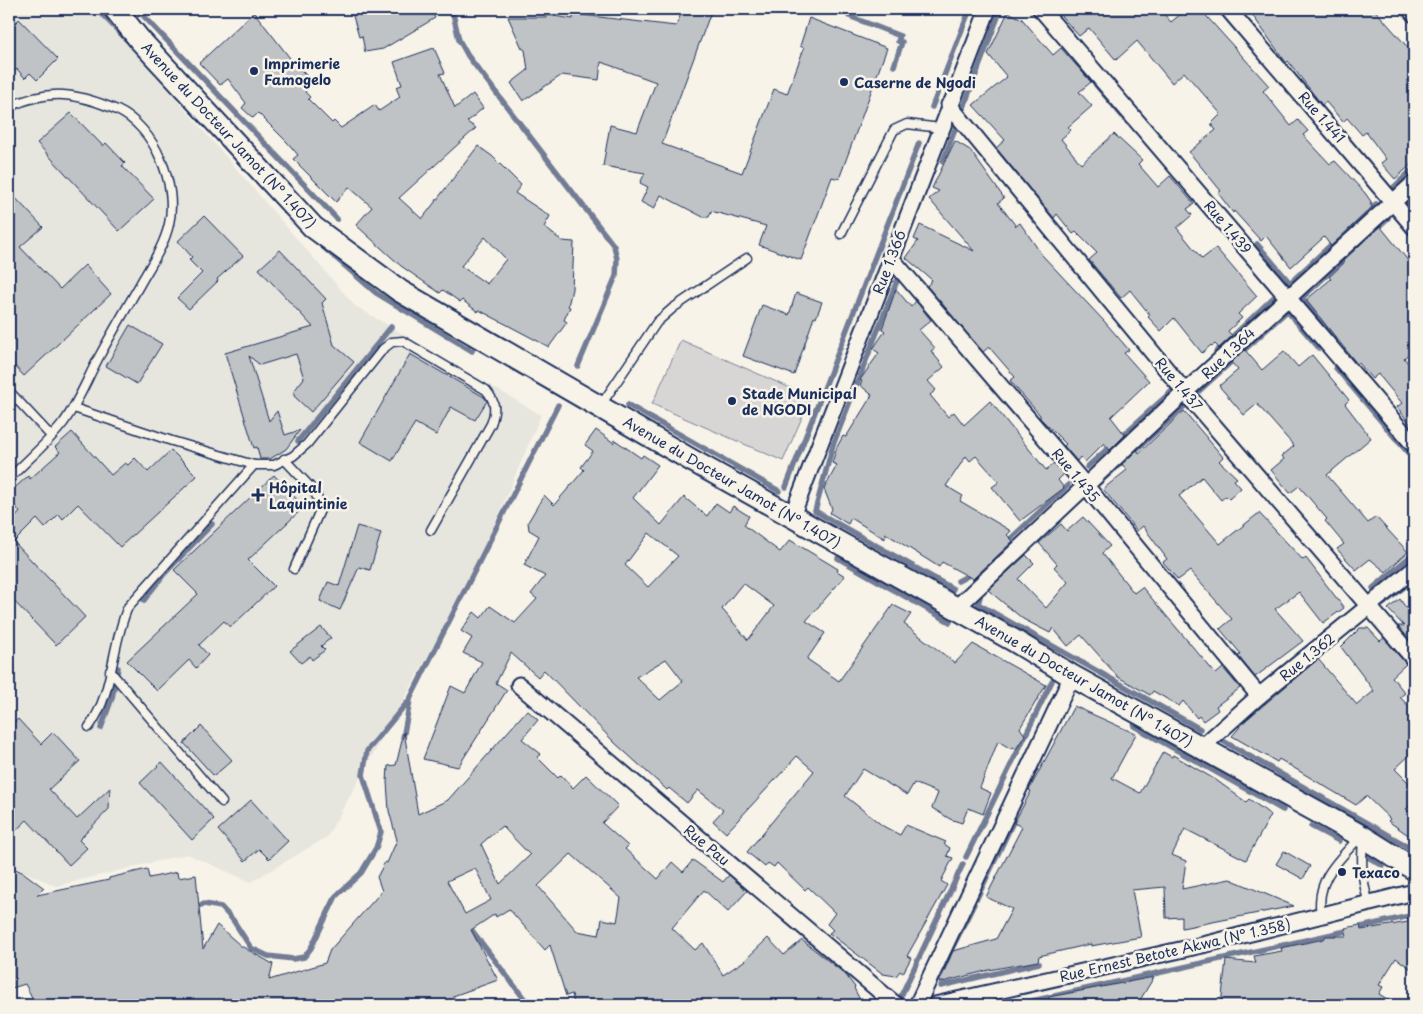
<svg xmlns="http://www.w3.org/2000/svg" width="1423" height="1014" font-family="'Playpen Sans',sans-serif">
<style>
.built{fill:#e6e5de}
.green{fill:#d7d6d4;stroke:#798299}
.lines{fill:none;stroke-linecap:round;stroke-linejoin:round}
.stream{stroke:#727c95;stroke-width:5.5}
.building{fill:#c0c3c5;stroke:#1b2f5e;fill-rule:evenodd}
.service-casing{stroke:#1b2f5e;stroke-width:11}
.minor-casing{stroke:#1b2f5e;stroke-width:19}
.secondary-casing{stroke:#1b2f5e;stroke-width:25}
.service{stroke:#f7f3e8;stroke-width:8}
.minor{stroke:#f7f3e8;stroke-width:15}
.secondary{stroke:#f7f3e8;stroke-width:21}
.poi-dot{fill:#1b2f5e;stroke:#f7f3e8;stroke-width:2}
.labels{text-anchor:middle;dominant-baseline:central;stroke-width:5;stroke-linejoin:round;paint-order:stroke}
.poi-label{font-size:14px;font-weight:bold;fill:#1b2f5e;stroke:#f7f3e8;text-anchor:start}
.street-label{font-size:14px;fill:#1b2f5e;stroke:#f7f3e8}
</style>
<rect width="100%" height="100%" fill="#f7f3e8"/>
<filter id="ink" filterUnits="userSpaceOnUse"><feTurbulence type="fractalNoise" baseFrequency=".02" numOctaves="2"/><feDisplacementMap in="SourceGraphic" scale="10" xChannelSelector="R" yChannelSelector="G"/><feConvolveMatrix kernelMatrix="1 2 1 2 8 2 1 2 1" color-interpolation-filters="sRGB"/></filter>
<g filter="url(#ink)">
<polygon class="built" points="9,9 98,9 355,306 541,415 473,575 327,837 251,882 187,854 56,886 9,865"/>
<polygon class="green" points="681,340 811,397 783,461 652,404"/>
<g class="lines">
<g class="stream">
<polyline points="97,9 127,40"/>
<polyline points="137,9 337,219"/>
<polyline points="452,9 459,40 468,56 614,246 617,259 616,276 578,366"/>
<polyline points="1031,9 1039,17"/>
<polyline points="849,16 900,36 898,41 902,42 894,66"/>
<polyline points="1096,85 1129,124"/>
<polyline points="932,107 970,9"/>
<polyline points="943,161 1001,9"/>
<polyline points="1392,189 1414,168"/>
<polyline points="1406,203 1414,195"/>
<polyline points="1356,222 1376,204"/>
<polyline points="1257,244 1290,283 1336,240"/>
<polyline points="322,246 376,293 472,351"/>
<polyline points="1353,250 1388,218"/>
<polyline points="897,281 833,445 815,511 953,589"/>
<polyline points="1336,340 1302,298 1343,260"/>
<polyline points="1216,352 1274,297"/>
<polyline points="1336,368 1414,460"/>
<polyline points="1198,392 1287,311 1319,348"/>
<polyline points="628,405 779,491"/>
<polyline points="298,441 391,327"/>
<polyline points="1087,467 1172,391"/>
<polyline points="1099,483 1186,405"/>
<polyline points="786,487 919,143"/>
<polyline points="1006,543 1068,485"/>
<polyline points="838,558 950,622"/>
<polyline points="958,581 973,573"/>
<polyline points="1373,588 1414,553"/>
<polyline points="980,597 978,604 1200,729"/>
<polyline points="144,600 164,574 212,524"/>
<polyline points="1383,604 1414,579"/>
<polyline points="1134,726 1283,810"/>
<polyline points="101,728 112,698 118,668"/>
<polyline points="403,738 410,701"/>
<polyline points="1223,741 1414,850"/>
<polyline points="1311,826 1339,841"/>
<polyline points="1361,853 1383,866"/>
<polyline points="966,857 1052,681"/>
<polyline points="977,898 1013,822"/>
<polyline points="192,908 204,904 221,907 233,920 251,948 268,956 293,959 304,957 311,948 336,896 361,873 376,848 381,832 363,775 367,751 410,699 558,405"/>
<polyline points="467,924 529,1005"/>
<polyline points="1361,927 1414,915"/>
<polyline points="936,981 974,904"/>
<polyline points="941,986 1039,963"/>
<polyline points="901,996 963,864"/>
<polyline points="1014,1005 1346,931"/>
</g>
</g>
<g class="building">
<polygon points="351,9 430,9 435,18 383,49 365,52 362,36 359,37"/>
<polygon points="683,9 712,9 662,144 742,173 774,89 787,94 804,48 800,46 809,18 887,48 839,179 832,177 801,260 759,245 766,226 711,211 709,217 703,217 661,195 654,209 641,202 648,187 640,183 645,173 603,166 610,125 637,132 656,82 601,62 599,80 562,75 523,101 511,83 528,70 525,50 522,48 508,17 547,17 547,15 573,19 573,14 676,26"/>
<polygon points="1055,9 1159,9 1171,22 1187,9 1200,9 1269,86 1263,91 1291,126 1298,120 1308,131 1303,135 1330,164 1335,161 1365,193 1372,203 1370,204 1372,207 1331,246 1324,237 1291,267 1266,236 1261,241 1234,211 1233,213 1218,193 1221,191 1189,152 1216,130 1211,124 1221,114 1184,72 1172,83 1137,41 1116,60 1089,28 1079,36"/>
<polygon points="1248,9 1374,9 1411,51 1408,54 1414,61 1414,162 1395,179 1381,163 1386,159 1366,132 1362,135 1347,118 1343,122 1326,102 1322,105 1288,61 1286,63 1285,61"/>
<path d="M 254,12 L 293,62 L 314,83 L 305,92 L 310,97 L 308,99 L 332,123 L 334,121 L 341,128 L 375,105 L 379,111 L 400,97 L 396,87 L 402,85 L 394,62 L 434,48 L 445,73 L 440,74 L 455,108 L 473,94 L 483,108 L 467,122 L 476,128 L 399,198 L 422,219 L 478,146 L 492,156 L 521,185 L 515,193 L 550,216 L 544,227 L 562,241 L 574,242 L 572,289 L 568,306 L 570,307 L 564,320 L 567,322 L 549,347 L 479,310 L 478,312 L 462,300 L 460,302 L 443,290 L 440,293 L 401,266 L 356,225 L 372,207 L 349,187 L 336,202 L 293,159 L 298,155 L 287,142 L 258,113 L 253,118 L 242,108 L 246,103 L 228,79 L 220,85 L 199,63 ZM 485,237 L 506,259 L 487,284 L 461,266 Z"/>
<polygon points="1008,12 1022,19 1053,55 1061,48 1091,82 1079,92 1092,106 1068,127 1071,130 1061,139 1081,164 1114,134 1142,160 1138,164 1158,187 1170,176 1194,204 1187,209 1192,215 1177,228 1202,259 1216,248 1257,296 1238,314 1242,318 1228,331 1232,336 1219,348 1215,344 1212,346 1211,345 1202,353 1174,318 1161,331 1148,317 1150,315 1130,290 1121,298 1089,260 1097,253 1076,232 1073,234 1057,214 1054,218 996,148 1005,140 973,105 1007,77 988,54"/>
<polygon points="19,19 58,59 37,80 30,73 25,78 17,69 9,76 9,29"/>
<polygon points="71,113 103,146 106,143 125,163 122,166 154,199 119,231 37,143"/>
<polygon points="955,141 970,150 1004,198 998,203 1016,226 1020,223 1042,255 1104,321 1129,350 1124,353 1149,381 1111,417 1125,435 1110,450 1104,443 1085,462 1080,457 1077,461 1064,446 1066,444 1040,418 1040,415 1010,381 1015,377 989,347 983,352 927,286 932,280 906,258 918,241 914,239 920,225 974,251 929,199 939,191 932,188"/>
<polygon points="9,191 43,227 20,247 60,289 85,265 111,294 24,376 9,360"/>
<polygon points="204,216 243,256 217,279 218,281 189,309 177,298 202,273 189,260 192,257 178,241"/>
<polygon points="1380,226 1414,268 1414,349 1404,358 1414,371 1414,429 1397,407 1402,403 1378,374 1372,379 1359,363 1357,364 1306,300 1331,279 1329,277 1344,263 1343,261"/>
<polygon points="280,250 326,299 322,303 334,345 354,362 311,412 294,396 294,391 304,378 296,354 260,365 249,356 269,421 277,411 285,435 300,430 286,449 270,459 260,459 257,447 254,448 225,353 313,327 259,269"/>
<polygon points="896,289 911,307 916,301 931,320 919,330 935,348 931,351 944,367 928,381 936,390 930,395 948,417 954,412 964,425 990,401 1046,470 1054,463 1064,474 1058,480 1064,488 1020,521 992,487 999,482 976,456 970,461 966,456 946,486 963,496 960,501 1011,531 1007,535 1013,541 973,579 942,562 939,567 885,533 885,539 851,518 848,524 830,513 832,509 824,489 837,465 832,463 837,447 843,436 846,437 872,395 860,385 862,381 860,380 879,353 873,349 885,331 882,329"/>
<polygon points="796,293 822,302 816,318 814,317 794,375 743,356 762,305 789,315"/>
<polygon points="130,325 162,344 137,384 106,366"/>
<polygon points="1245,350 1262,370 1284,351 1298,367 1312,355 1349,400 1345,404 1371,438 1327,475 1368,523 1376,517 1408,552 1386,572 1370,559 1356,570 1337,549 1344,544 1325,521 1327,519 1299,486 1290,493 1271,470 1284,459 1282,456 1294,446 1257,404 1244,415 1219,386 1238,370 1231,362"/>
<polygon points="410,354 484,397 487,401 475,420 451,407 436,435 415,423 392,461 360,442"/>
<polygon points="1184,411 1223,457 1219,461 1237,478 1234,480 1241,488 1229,499 1226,496 1221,500 1202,477 1179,496 1220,544 1259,513 1303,560 1306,558 1344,608 1323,623 1299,592 1275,609 1303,641 1255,677 1238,656 1241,654 1220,629 1232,619 1190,571 1178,580 1163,562 1167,559 1143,526 1137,531 1103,489 1127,470 1122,464 1137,450 1139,453"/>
<path d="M 596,430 L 614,443 L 615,440 L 641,458 L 643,455 L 658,465 L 633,498 L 661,525 L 684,497 L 707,516 L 716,503 L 729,512 L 733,506 L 749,516 L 744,525 L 780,552 L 790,540 L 838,569 L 837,571 L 845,576 L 806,621 L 825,633 L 807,659 L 839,681 L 893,605 L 911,614 L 904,624 L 955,663 L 973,644 L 1046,685 L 1020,728 L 1025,735 L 1016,749 L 1013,747 L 1011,749 L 998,741 L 980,788 L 991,793 L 983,814 L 968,808 L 962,823 L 950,819 L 932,808 L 938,793 L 914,783 L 907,795 L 863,769 L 845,796 L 883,826 L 900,835 L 906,825 L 946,842 L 944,844 L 950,848 L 947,856 L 953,858 L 941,881 L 947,885 L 911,949 L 907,956 L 911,958 L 903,973 L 900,971 L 896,976 L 883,974 L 829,933 L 833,930 L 827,924 L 835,913 L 808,887 L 805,890 L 777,863 L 774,867 L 768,863 L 765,867 L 747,852 L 814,771 L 797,756 L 726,833 L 713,821 L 723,810 L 698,790 L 687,803 L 669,788 L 667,790 L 615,743 L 544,670 L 538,677 L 511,653 L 496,683 L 507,690 L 458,767 L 423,759 L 451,686 L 465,693 L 482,662 L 463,653 L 472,638 L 461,631 L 474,612 L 481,618 L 490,606 L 515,623 L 537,599 L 531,594 L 545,576 L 524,565 L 539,536 L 529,530 L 528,522 L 544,495 L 554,505 L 584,470 L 581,467 L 593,451 L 585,445 ZM 649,533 L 678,556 L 648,587 L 625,565 ZM 743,583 L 774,606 L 748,640 L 722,609 ZM 666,659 L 683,681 L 660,700 L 636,677 Z"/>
<polygon points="72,432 111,475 125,463 128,465 135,458 148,472 171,450 197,476 120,547 78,504 63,519 59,514 45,528 37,519 14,542 85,617 56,645 9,596 9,525 20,512 9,499 9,493 28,476 30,479 60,452 55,447"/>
<polygon points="274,475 304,507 248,560 274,586 231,627 224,621 199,645 208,655 196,668 189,660 157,691 127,661 198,594 174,570"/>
<polygon points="1083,517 1110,546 1102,553 1134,593 1142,587 1214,672 1216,674 1223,668 1240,688 1216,706 1218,710 1203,721 1199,716 1197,718 1183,701 1179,706 1153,691 1150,695 1118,677 1081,635 1068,646 1053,628 1050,633 1023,619 988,590 1026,555 1034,563 1018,579 1046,608 1068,582 1054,567 1057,564 1039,543 1061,524 1067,531"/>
<polygon points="357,526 381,533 370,570 359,567 340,610 320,601 328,582 339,586"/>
<polygon points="1400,599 1406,608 1414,601 1414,645 1398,626 1404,626 1388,609"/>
<polygon points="321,627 331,638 321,646 325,650 312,660 310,656 301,663 290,651"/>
<polygon points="1360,628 1368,628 1380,641 1384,638 1406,664 1392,677 1405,693 1400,697 1414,712 1414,751 1395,769 1414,788 1414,802 1406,809 1414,815 1414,839 1388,821 1390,819 1366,796 1356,805 1279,759 1277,762 1232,736 1246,720 1318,659 1357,705 1374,691 1341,647"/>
<polygon points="1074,706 1136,734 1112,778 1140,793 1163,752 1172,757 1173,755 1216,780 1246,802 1249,799 1271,815 1246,860 1185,829 1172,855 1186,861 1182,889 1230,879 1294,906 1182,928 1182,917 1166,918 1165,887 1132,890 1141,937 1091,946 1091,944 1039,956 1038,961 989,970 939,983 953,951 996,939 1012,909 986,897 1022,827 1014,823 1031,791 1029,790"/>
<path d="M 527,710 L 538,720 L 522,739 L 541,754 L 537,757 L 558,778 L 561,775 L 573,788 L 586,775 L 618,806 L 602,823 L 628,846 L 625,849 L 658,879 L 672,862 L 683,872 L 693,860 L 723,882 L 729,875 L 747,891 L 728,912 L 704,890 L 672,928 L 695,950 L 703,943 L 723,975 L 744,961 L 768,938 L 784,955 L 802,940 L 845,974 L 855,987 L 854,988 L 860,1000 L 845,1005 L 574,1005 L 572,994 L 566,996 L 550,945 L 545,950 L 509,909 L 496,917 L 495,914 L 471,930 L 498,980 L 453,996 L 458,1005 L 230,1005 L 229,1001 L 185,1003 L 186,1005 L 36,1005 L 25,984 L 9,989 L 9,866 L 24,873 L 44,888 L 37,895 L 109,880 L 109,878 L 147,869 L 149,878 L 177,872 L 178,878 L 196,875 L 203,949 L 217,925 L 241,946 L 273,964 L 269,980 L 325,963 L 330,950 L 382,891 L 377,877 L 385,862 L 387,863 L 397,840 L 389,811 L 387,782 L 388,766 L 396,765 L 404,732 L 418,814 L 448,800 ZM 502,826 L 530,855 L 500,884 L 481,844 ZM 571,854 L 621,898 L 617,922 L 602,919 L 599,935 L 577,931 L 538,886 ZM 475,868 L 491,900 L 465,914 L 447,881 Z"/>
<polygon points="18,719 41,744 53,732 80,761 49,789 77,819 110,788 109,809 79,840 87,848 69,865 27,820 9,837 9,727"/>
<polygon points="201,726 232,760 214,776 184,743"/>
<polygon points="162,762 214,819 192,840 140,783"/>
<polygon points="251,800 288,841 269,859 259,849 245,861 218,830"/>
<polygon points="1284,851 1310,866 1303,879 1276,864"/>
<polygon points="1414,921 1414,971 1396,958 1379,985 1383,987 1379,994 1397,1005 1221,1005 1226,960 1256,963 1254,956 1282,951 1281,948 1324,939 1326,936 1347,936 1345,928 1360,925 1361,930"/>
<polygon points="1154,977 1137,1005 1049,1005 1049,997"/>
</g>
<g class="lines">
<g class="service-casing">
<g id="service">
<path d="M 9,107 C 50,88 77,93 117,110 C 155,127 178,185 169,224 C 165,243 153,262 143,279 C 129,304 114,329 100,355 C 88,377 79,401 64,422 C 49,442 27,460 9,479"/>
<polyline points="841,234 894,130 907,124 941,128"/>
<polyline points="9,391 51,436"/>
<polyline points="601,405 657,322 673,308 747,258"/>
<path d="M 74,408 L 172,441 L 254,465 L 274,465 L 293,456 L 307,444 L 383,349 L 392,342 L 403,341 L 486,390 C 496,402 496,410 491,424 L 431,530"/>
<polyline points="284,459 315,492 321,508 294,569"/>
<polyline points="110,671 222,802"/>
<path d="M 89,727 C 114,693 111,645 128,607 L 254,465"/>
<path d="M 1363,839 C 1361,863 1362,881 1369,904"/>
<path d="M 1321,916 C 1315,880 1337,862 1360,837"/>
</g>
</g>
<g class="minor-casing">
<g id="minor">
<polyline points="1041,9 1414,445"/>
<polyline points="1228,9 1414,227"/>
<polyline points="1410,9 1414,14"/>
<polyline points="949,105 1185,392 1414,659"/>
<polyline points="890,257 1086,486 1259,696"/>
<polyline points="792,516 988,9"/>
<polyline points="956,608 1185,392 1414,183"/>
<polyline points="519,685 896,1005"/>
<polyline points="1202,747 1259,696 1414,569"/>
<polyline points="917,1005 1072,676"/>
<polyline points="935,1005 1211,943 1414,892"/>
</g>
</g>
<g class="secondary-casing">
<polyline id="secondary" points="115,9 139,39 313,227 400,291 693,461 1013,640 1072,676 1363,837 1414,869"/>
</g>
<use href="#service" class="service"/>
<use href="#minor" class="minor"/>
<use href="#secondary" class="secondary"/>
</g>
</g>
<g class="poi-dot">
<circle cx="254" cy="71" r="5"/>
<circle cx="844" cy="82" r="5"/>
<circle cx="732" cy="401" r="5"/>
<path d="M255.5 487.5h5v5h5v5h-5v5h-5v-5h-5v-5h5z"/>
<circle cx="1342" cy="872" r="5"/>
</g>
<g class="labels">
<g class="poi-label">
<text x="264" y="63">Imprimerie<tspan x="264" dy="16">Famogelo</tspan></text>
<text x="854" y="82">Caserne de Ngodi</text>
<text x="742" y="393">Stade Municipal<tspan x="742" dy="16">de NGODI</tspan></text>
<text x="269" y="487">Hôpital<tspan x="269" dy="16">Laquintinie</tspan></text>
<text x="1352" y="872">Texaco</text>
</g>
<g class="street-label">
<text transform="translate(1322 117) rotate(49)">Rue 1.441</text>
<text transform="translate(229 135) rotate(47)">Avenue du Docteur Jamot (N° 1.407)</text>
<text transform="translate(1228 227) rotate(50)">Rue 1.439</text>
<text transform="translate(889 262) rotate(-69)">Rue 1.366</text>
<text transform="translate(1228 353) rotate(-43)">Rue 1.364</text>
<text transform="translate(1179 384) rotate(50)">Rue 1.437</text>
<text transform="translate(1076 475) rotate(50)">Rue 1.435</text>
<text transform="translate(732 482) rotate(30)">Avenue du Docteur Jamot (N° 1.407)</text>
<text transform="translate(1307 657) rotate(-39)">Rue 1.362</text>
<text transform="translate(1084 681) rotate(30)">Avenue du Docteur Jamot (N° 1.407)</text>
<text transform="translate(707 845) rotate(40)">Rue Pau</text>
<text transform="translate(1175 950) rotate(-13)">Rue Ernest Betote Akwa (N° 1.358)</text>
</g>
</g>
<rect width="1423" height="1014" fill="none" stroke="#f7f3e8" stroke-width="30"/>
<rect x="15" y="15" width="1393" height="984" fill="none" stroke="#1b2f5e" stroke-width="2" filter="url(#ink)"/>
</svg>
